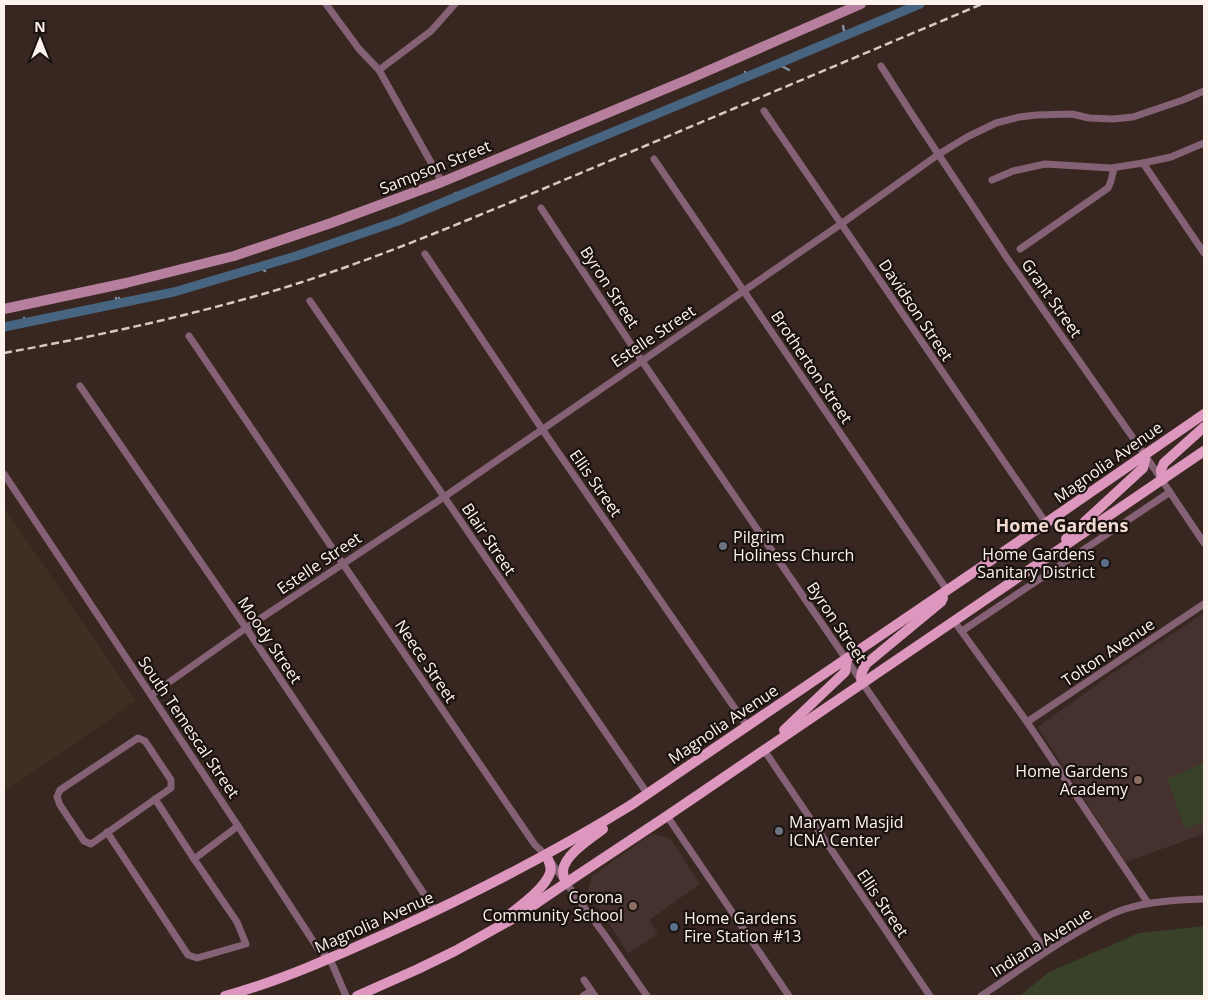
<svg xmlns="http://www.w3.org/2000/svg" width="1208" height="1000" font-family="'Open Sans',sans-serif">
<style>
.industrial{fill:#3d3022}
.education{fill:#45312e}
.green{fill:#394129}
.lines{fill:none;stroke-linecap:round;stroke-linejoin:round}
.stream{stroke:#7e8fa1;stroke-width:2.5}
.canal{stroke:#476581;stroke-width:9}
.street{stroke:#846174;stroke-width:7}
.secondary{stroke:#b67f9d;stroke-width:10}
.primary{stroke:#dd96bd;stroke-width:10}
.rail{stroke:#d6c9c4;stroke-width:2.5;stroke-dasharray:8 4;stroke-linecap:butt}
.worship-dot{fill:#6b7280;stroke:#1a120f;stroke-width:2}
.service-dot{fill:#5c6f8a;stroke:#1a120f;stroke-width:2}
.education-dot{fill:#8d6e63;stroke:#1a120f;stroke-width:2}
.labels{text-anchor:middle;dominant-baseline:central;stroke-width:4.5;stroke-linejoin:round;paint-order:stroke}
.street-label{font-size:16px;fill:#fef2ed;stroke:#1a120f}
.poi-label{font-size:16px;fill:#fef2ed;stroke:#1a120f;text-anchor:start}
.neighbourhood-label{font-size:18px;font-weight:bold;fill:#f2dad0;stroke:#1a120f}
</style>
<rect width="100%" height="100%" fill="#382720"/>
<polygon class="industrial" points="4,507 136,701 4,792"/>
<g class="education">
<polygon points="1204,613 1204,834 1125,862 1038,727 1113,673"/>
<polygon points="651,834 670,838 700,884 649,920 658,934 628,953 588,891 592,876"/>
</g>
<g class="green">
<polygon points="1204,763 1204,822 1185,829 1167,779"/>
<polygon points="1204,926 1204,996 1020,996 1049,972 1139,933"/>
</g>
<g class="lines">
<g class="stream">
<polyline points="843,26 845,35"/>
<polyline points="778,64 789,70"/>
<polyline points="745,72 747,77"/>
<polyline points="455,193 457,197"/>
<polyline points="261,267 265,271"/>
<polyline points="116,298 117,303"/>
<polyline points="119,298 121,303"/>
<polyline points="24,318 24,323"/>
</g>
<polyline class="canal" points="4,327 174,292 296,256 398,221 775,65 920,4"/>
<g class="street">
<polyline points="326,4 359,49 379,70 442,182"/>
<polyline points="881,66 913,116 1007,258 1145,455 1204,543"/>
<polyline points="379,70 431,31 455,4"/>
<polyline points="764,111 1046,523"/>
<polyline points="654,159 947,590"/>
<polyline points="1143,163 1204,253"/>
<polyline points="992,180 1013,171 1045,164 1111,168 1143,163 1171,157 1204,143"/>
<polyline points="541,208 642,361 1046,951"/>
<polyline points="1020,249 1108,188 1111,181 1114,168"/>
<polyline points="425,254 542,429 747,726"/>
<polyline points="310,301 647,793"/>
<polyline points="189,336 343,564 535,845 546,855 566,883 604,934 647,996"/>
<polyline points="80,386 246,628 394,848 435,911"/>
<polyline points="4,474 238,826 315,944 319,950 330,959 346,996"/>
<polyline points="954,621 1027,722 1148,903"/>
<polyline points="962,631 1170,492"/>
<polyline points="151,695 246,628 444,497 841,224 939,154 967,137 996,123 1019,117 1037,115 1072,114 1089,118 1113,119 1133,117 1183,100 1204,91"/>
<polyline points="1027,722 1204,604"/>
<polygon points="138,738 145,741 171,780 171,788 91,844 84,841 60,805 57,797 60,790"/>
<polyline points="764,750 930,996"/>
<polyline points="667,816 789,996"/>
<polyline points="107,832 188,955 197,958 246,944 237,922 194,859 155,799"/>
<polyline points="194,859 238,826"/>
<polyline points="584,980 595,996"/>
<polyline points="583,996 591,991"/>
<path d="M 981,996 C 1014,974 1046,950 1080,931 C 1094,923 1109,914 1125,909 C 1150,901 1178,900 1204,899"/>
</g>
<polyline class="secondary" points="4,309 126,283 234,256 331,223 442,182 689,79 861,4"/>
<g class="primary">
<polyline points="1162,480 1161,470 1164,463 1204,427"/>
<polyline points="1066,539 1143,468 1145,460 1145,455"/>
<path d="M 862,683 C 860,675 862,671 866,664 L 941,602 L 943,598"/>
<polyline points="784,730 845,672 847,659"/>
<path d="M 566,883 C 564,879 563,875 563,871 C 564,855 591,838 603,829"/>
<path d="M 509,915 C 521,905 545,888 550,873 C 552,867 549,861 546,855"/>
<path d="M 225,996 C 283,980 338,955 394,930 C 475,893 555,852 631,805 L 1046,523 L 1204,414"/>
<polyline points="357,996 418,969 455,951 516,917 566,883 667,816 1204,451"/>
</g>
<path class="rail" d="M 4,353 C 97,336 189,316 280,289 C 368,262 453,226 538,191 L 982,4"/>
</g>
<g class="worship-dot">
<circle cx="723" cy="546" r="5"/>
<circle cx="779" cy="831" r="5"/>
</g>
<g class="service-dot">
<circle cx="1105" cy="563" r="5"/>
<circle cx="674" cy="927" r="5"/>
</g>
<g class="education-dot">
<circle cx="1138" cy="780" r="5"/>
<circle cx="633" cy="906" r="5"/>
</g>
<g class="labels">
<g class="street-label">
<text transform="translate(435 167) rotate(-22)">Sampson Street</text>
<text transform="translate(610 287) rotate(57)">Byron Street</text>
<text transform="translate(1052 298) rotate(55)">Grant Street</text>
<text transform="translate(916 310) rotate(56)">Davidson Street</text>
<text transform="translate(653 336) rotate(-34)">Estelle Street</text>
<text transform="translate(812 367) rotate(56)">Brotherton Street</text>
<text transform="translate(1108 462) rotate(-35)">Magnolia Avenue</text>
<text transform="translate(596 483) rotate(55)">Ellis Street</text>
<text transform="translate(489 539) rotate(56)">Blair Street</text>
<text transform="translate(319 563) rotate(-34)">Estelle Street</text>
<text transform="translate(837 622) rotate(56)">Byron Street</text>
<text transform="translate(270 640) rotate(56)">Moody Street</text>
<text transform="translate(1108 652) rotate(-34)">Tolton Avenue</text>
<text transform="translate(426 661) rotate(56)">Neece Street</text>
<text transform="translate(723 724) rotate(-34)">Magnolia Avenue</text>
<text transform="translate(189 727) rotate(56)">South Temescal Street</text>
<text transform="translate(883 903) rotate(56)">Ellis Street</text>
<text transform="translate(374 922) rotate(-24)">Magnolia Avenue</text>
<text transform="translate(1041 942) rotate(-32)">Indiana Avenue</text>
</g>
<g class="poi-label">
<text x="733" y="537">Pilgrim<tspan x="733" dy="18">Holiness Church</tspan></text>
<text x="1095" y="554" text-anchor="end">Home Gardens<tspan x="1095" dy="18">Sanitary District</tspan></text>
<text x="1128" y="771" text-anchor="end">Home Gardens<tspan x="1128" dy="18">Academy</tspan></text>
<text x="789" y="822">Maryam Masjid<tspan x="789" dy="18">ICNA Center</tspan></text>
<text x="623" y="897" text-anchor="end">Corona<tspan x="623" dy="18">Community School</tspan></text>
<text x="684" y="918">Home Gardens<tspan x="684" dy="18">Fire Station #13</tspan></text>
</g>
<g class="neighbourhood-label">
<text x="1062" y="525">Home Gardens</text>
</g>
</g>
<rect width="1208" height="1000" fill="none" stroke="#fef2ed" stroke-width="10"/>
<g transform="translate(40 40)" stroke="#1a120f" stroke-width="4" paint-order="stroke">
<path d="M0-4L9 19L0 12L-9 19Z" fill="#fef2ed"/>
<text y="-8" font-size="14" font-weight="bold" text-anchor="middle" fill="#fef2ed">N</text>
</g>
</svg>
